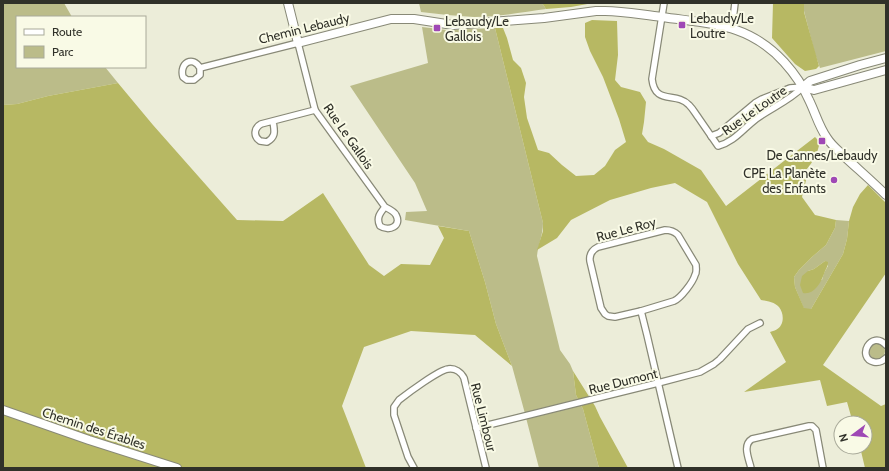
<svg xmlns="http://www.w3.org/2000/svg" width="889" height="471" font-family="Cabin,sans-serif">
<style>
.green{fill:#bbbc89;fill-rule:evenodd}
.forest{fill:#b7b863}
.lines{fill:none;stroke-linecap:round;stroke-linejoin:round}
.street-casing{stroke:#888977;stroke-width:8}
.secondary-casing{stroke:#888977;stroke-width:10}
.street{stroke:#fff;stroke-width:5.5}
.secondary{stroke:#fff;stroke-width:8}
.poi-dot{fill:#9f48b5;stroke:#f9fae6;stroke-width:1.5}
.labels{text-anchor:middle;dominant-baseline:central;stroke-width:4;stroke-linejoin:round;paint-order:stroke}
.poi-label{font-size:13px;fill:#303129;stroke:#f9fae6;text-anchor:start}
.street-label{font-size:13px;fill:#303129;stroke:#f9fae6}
</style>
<rect width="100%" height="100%" fill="#ecedd9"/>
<g class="green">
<polygon points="3,3 64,3 72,17 17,17 17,67 105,67 118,83 48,96 17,104 3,105"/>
<path d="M 419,3 L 542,3 L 546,9 C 523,12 498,17 474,17 C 456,16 439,14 421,12 Z"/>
<polygon points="804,3 886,3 886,51 820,68 815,54 804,11"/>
<path d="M 422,27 L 447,30 L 495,28 L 543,223 C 543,235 538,245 537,256 L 560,350 L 570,364 L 573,371 L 576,395 L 583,409 L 599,468 L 539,468 L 524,410 L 512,366 L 496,324 L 485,282 L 469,231 L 405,220 L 406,212 L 427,211 L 415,183 L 350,86 L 428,63 Z"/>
<polygon points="782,95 785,95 784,97 758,114 727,138 725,137 728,134 755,112"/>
<path d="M 836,220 L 849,221 L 847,239 L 843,254 L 811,309 L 804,309 L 795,287 L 794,277 L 799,270 L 812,257 L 826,245 L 835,228 ZM 825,261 L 828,266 L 824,273 L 822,280 L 808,271 L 814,269 Z"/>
<circle cx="877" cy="351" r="8"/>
</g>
<g class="forest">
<polygon points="542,3 593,3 571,7 546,9"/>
<polygon points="773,3 804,3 804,12 819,66 816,69 805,71 795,64 772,38"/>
<path d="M 592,20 L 617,21 L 618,55 L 615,80 L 621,87 L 640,92 L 646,102 L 644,122 L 642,134 L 648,142 L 664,149 L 701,170 L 726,206 L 815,137 L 820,142 C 817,154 814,161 806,170 L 807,176 L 802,197 L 815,215 L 836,220 L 835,228 L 826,245 L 812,257 L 799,270 L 794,277 L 795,287 L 804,308 L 811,309 L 843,254 L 847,239 L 849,221 L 853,207 L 860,194 L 868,185 L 886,203 L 886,273 L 823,365 L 881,406 L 886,404 L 886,467 L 880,468 L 865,468 L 860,447 L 865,447 L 865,423 L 853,423 L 847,402 L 827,406 L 820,380 L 744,392 L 786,362 L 770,332 C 774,331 779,329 781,325 C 784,320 783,312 779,307 C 775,302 767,301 761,300 L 738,264 L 707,202 L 675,183 L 651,188 L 610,200 L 571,220 L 557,238 L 537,250 L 543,231 L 543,223 L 495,28 L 503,28 L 507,38 L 513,60 L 521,68 L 526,83 L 524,97 L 527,118 L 538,150 L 549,153 L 562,165 L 576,176 L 594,175 L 605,166 L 615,150 L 626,142 L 619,119 L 603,77 L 590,51 L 585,37 L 585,23 Z"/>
<polygon points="118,83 153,125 237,220 283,221 323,193 369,265 384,276 401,264 430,265 444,238 438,226 469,231 485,282 496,324 512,366 475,335 411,331 364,347 342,406 366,468 3,468 3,105 17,104 48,96"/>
<path d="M 825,261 L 828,262 C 828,267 825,270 824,274 C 820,284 814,295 803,293 L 800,285 L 802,276 L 808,271 L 814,269 Z"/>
<polygon points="573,371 595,406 600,417 628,468 599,468 583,409 576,395"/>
</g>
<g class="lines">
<g class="street-casing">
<g id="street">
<path d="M 664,3 L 652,79 C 655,106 676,91 689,105 C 693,109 695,113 698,117 C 705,127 711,136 718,146 C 734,142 743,129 756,119 C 771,108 789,101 803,87"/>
<polyline points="732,28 735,3"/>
<path d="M 200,68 L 200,75 L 194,80 L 187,80 L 183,77 C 179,63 193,55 200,68 L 298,43 L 315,110 L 385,207 C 380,213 376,218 380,226 C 389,232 402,226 396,215 C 394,211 389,209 385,207"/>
<path d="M 273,121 C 274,130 277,136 267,142 L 260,141 C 253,136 254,128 261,124 L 315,110"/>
<polyline points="711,136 719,133 755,103 762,99 790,88 803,87"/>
<path d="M 665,230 C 671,230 674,231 678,235 L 696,265 C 696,269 697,272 695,275 C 693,282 681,298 674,301 L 641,311 L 615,317 L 608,316 L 605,314 L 601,308 L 590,261 C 589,254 592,250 598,247 Z"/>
<polyline points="641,311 647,335 678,468"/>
<path d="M 886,345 C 871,329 856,358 874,362 C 879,363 883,361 886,358"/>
<polyline points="476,428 658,383 700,372 714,364 720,359 748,329 760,323"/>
<path d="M 414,468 L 408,457 L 394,415 L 394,407 L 399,400 C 408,393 439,370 448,369 C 455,368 461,372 464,378 L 486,468"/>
<path d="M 751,468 C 749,459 742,445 752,439 L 809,426 L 812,426 L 816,430 L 823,468"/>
</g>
</g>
<g class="secondary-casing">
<g id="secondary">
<path d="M 288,3 L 298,43 L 391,19 L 414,19 L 453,25 L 544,18 L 596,11 L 605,11 C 624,11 643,15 662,17 C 711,24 748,23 784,62 C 794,73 803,86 809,100 C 815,112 819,127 827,138 C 832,146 839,151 846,158 C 859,170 873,182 886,195"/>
<polyline points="803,87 810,81 860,65 886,58"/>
<polyline points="803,87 814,90 886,70"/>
<polyline points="3,410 89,440 177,468"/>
</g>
</g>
<use href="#street" class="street"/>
<use href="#secondary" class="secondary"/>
</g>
<g class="poi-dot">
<rect x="678" y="21" width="8" height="8" rx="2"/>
<rect x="433" y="24" width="8" height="8" rx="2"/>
<rect x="818" y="137" width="8" height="8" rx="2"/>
<circle cx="834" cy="180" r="4"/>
</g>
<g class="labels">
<g class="poi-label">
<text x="690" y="18">Lebaudy/Le<tspan x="690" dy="15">Loutre</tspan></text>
<text x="445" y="21">Lebaudy/Le<tspan x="445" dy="15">Gallois</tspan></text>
<text x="822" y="155" text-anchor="middle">De Cannes/Lebaudy</text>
<text x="826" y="173" text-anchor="end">CPE La Planète<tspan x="826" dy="15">des Enfants</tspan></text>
</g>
<g class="street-label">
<text transform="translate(304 28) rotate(-14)">Chemin Lebaudy</text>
<text transform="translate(754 110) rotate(-35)">Rue Le Loutre</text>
<text transform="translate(349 136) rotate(55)">Rue Le Gallois</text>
<text transform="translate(626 229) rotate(-15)">Rue Le Roy</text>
<text transform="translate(623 381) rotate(-14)">Rue Dumont</text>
<text transform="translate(484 417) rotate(76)">Rue Limbour</text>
<text transform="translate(94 428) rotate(18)">Chemin des Érables</text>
</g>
</g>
<rect width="889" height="471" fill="none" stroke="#303129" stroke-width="8"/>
<rect x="16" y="16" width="130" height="52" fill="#f9fae6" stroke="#a9aa9a"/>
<rect x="24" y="29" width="20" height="6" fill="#ffffff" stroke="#a9aa9a"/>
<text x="52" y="36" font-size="12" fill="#303129">Route</text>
<rect x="24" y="46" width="20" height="12" fill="#bbbc89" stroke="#a9aa9a"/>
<text x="52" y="56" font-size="12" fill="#303129">Parc</text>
<g transform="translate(853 435) rotate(254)"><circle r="19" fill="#f9fae6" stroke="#a9aa9a"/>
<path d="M0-3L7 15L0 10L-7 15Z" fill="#9f48b5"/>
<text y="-6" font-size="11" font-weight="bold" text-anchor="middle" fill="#303129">N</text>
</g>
</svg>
